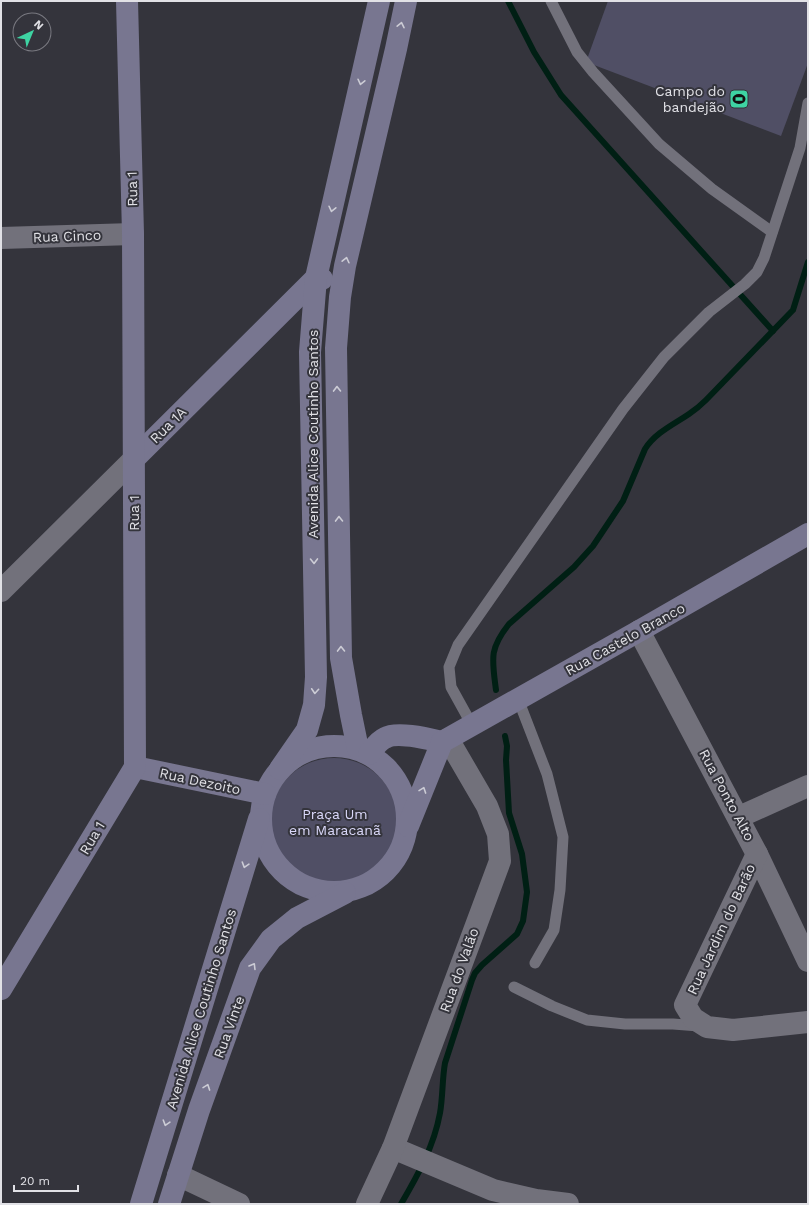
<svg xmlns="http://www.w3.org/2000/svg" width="809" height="1205" font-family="'Work Sans',sans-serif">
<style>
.green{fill:#504f65}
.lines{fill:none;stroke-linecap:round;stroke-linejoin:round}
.stream{stroke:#001f14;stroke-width:6}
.lane{stroke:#72717b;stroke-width:11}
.street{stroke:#72717b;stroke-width:22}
.secondary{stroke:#787690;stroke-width:22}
.oneway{stroke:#ccccd5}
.labels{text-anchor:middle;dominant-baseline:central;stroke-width:4;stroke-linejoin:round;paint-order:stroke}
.poi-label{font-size:14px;fill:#e1e1e6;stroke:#34343c;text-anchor:end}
.street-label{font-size:14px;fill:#e1e1e6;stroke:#34343c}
.park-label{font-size:14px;fill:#dad8f9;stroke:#34343c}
</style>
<rect width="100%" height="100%" fill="#34343c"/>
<g class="green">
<polygon points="608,1 808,1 808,63 781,136 586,62"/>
<circle cx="334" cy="822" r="64"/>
</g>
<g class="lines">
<g class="stream">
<polyline points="508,1 534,52 561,95 773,331"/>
<path d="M 496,690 C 492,659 489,649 509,624 L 574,567 L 593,546 L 623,501 L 645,449 C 655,433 674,424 689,414 C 695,410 701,405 706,400 L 793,310 L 808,262"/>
<path d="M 401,1204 C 418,1175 434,1146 440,1113 C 443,1096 442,1080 445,1063 L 472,980 L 475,973 L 482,965 L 517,934 L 523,921 L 527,892 L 522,854 L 509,813 L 506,760 L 507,746 L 505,736"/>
</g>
<g class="lane">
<polyline points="551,1 577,52 593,72 659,144 712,189 772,232"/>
<polyline points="518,699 547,774 563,837 560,890 554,930 535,963"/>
<polyline points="472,725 451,687 449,667 458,645 623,409 664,357 709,312 745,284 757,272 764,258 800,148 808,103"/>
<polyline points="514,987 552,1006 587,1020 625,1024 673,1024 699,1026"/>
</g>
<g class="street">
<polyline points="1,238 133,234"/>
<polyline points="1,591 134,459"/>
<polyline points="639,631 757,854 808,961"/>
<polyline points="739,817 808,786"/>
<polyline points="757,854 685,1005 693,1018 707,1027 733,1030 808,1022"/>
<polyline points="393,1148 493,1190 536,1200 568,1204"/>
<polyline points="178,1175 239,1204"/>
<polyline points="367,1204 393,1148 500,861 498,834 487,806 448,739"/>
</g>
<g class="secondary">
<polyline points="134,459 316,278 322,279"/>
<circle cx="334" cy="819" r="73"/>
<polyline points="358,749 351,715 341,658 336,348 340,297 345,266 396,49 406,1"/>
<path d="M 369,754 C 374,748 378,741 385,738 C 397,731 429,739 442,742"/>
<polyline points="135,767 265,794"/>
<polyline points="280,769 307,730 314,705 316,677 310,352 316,278 379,1"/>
<polyline points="408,826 442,742 639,631 808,534"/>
<polyline points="1,989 135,767 133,234 127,1"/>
<polyline points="141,1204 259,819"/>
<polyline points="169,1204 199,1110 250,968 271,939 297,918 345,893"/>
</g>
</g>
<defs><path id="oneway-chevron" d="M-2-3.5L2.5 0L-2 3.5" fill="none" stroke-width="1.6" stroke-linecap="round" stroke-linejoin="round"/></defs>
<g class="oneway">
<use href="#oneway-chevron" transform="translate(401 25) rotate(-78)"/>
<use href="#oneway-chevron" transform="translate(361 82) rotate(103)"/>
<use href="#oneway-chevron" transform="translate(332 209) rotate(103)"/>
<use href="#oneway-chevron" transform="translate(346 260) rotate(-77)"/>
<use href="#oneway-chevron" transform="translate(337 389) rotate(-91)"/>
<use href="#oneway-chevron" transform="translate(339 519) rotate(-91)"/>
<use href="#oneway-chevron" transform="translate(314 561) rotate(89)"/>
<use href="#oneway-chevron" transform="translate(341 649) rotate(-91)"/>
<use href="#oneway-chevron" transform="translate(315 691) rotate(94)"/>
<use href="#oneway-chevron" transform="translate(423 790) rotate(-70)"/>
<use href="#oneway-chevron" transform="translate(245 865) rotate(107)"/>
<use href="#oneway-chevron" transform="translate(253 966) rotate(-59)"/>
<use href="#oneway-chevron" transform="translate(207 1087) rotate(-70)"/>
<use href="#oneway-chevron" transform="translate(166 1123) rotate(107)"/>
</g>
<defs>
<g id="stadium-square" transform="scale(1)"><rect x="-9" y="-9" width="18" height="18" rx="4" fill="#3ed4a3" stroke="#34343c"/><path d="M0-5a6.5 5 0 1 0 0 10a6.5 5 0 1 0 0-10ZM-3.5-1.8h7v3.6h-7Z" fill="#111"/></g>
</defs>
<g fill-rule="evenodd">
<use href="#stadium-square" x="739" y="99"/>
</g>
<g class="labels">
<g class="poi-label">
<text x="725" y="91">Campo do<tspan x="725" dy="16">bandejão</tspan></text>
</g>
<g class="street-label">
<text transform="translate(132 189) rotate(-91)">Rua 1</text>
<text transform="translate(67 236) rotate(-2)">Rua Cinco</text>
<text transform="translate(168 425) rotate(-45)">Rua 1A</text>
<text transform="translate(313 434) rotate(-90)">Avenida Alice Coutinho Santos</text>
<text transform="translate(134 513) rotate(-90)">Rua 1</text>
<text transform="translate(625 639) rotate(-29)">Rua Castelo Branco</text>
<text transform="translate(200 781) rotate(12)">Rua Dezoito</text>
<text transform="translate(727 795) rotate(62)">Rua Ponto Alto</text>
<text transform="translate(92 838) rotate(-59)">Rua 1</text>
<text transform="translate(721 929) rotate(-65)">Rua Jardim do Barão</text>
<text transform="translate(459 970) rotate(-70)">Rua do Valão</text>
<text transform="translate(201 1009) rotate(-73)">Avenida Alice Coutinho Santos</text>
<text transform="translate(229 1027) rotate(-70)">Rua Vinte</text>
</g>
<g class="park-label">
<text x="335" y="814">Praça Um<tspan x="335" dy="16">em Maracanã</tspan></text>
</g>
</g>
<rect width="809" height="1205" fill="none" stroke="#e1e1e6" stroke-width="4"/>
<g transform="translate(32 32) rotate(44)"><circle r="19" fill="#34343c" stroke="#797980"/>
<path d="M0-3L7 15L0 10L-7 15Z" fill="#3ed4a3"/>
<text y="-6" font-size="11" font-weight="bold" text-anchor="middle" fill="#e1e1e6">N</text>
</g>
<path d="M14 1185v6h64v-6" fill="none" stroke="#e1e1e6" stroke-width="2"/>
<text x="20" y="1185" font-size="12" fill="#e1e1e6" stroke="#34343c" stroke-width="3" paint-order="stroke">20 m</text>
</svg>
